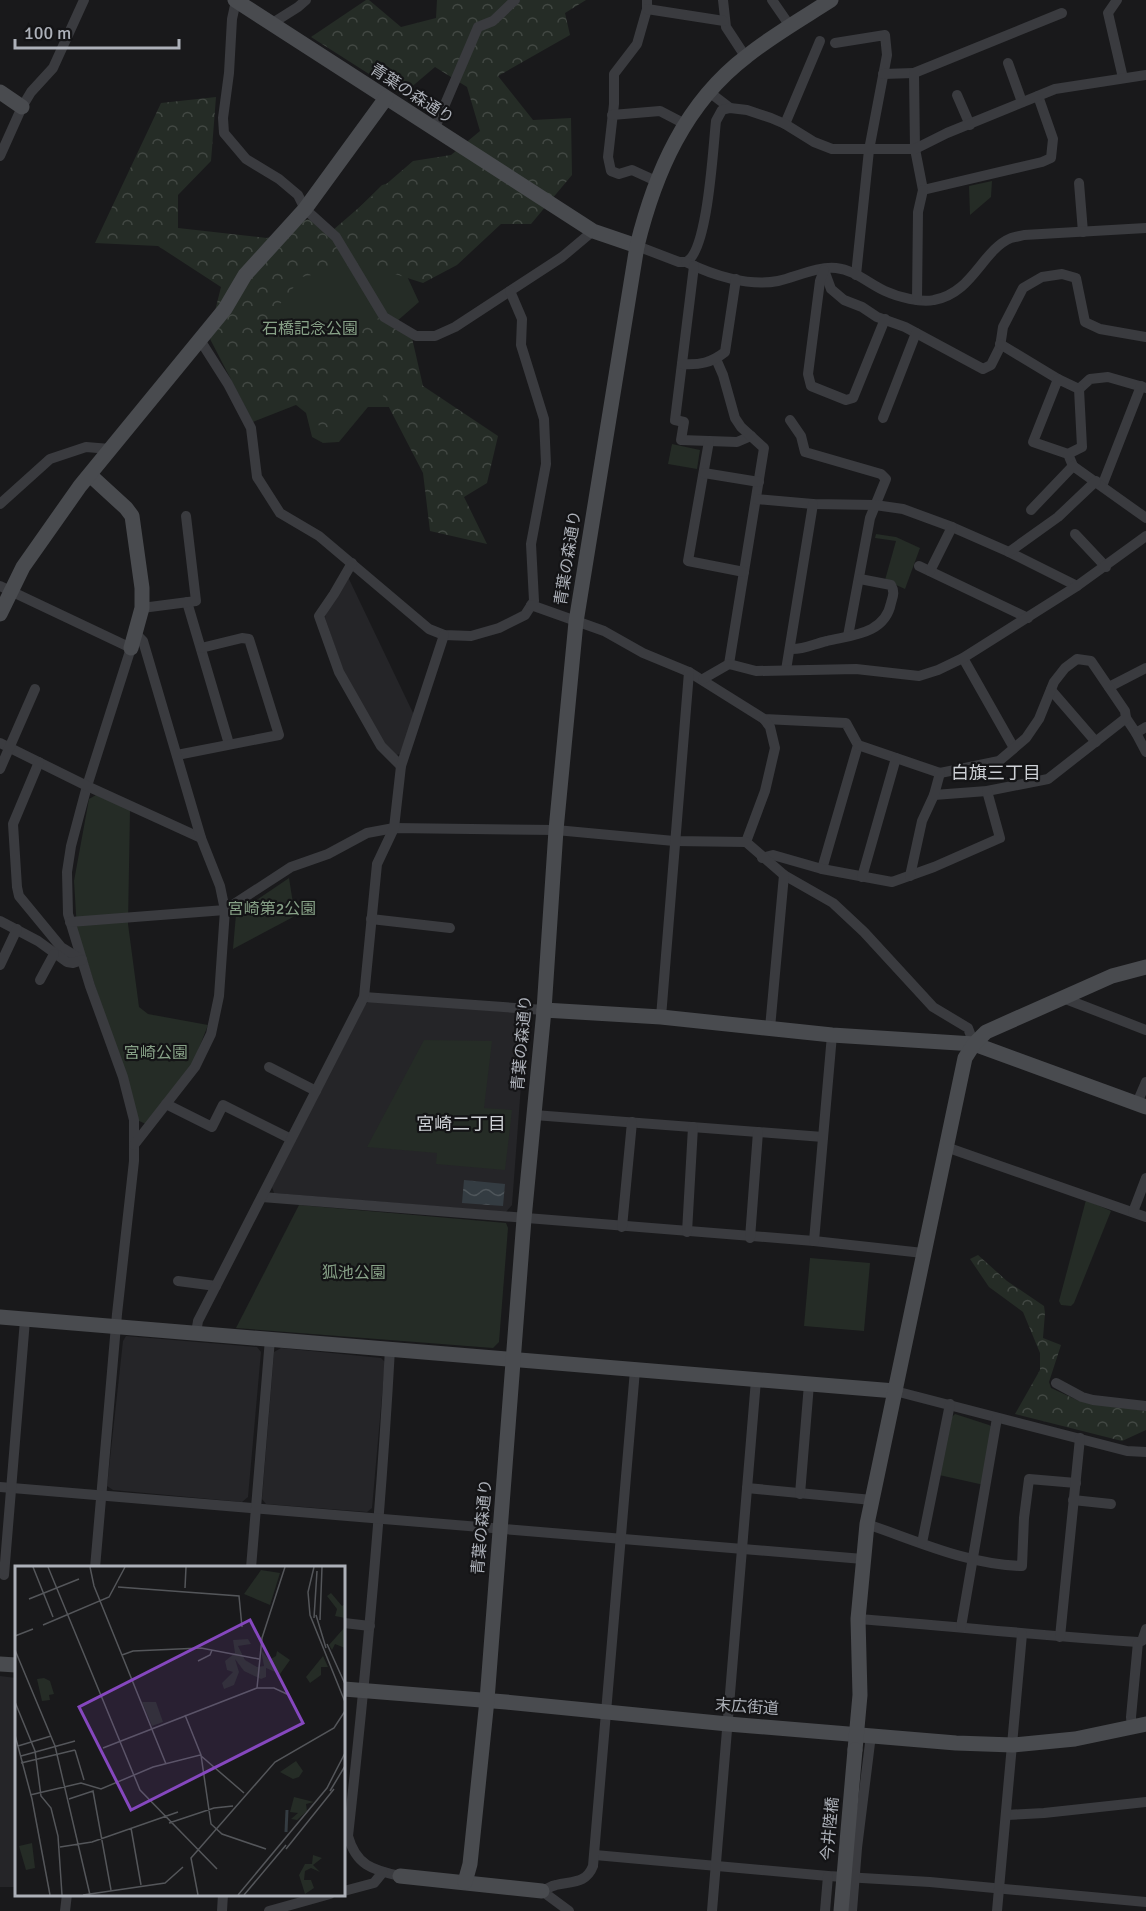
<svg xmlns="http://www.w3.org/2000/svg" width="1146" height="1911" font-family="Signika,'Noto Sans JP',sans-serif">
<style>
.built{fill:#252528}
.green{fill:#252c26}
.forest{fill:url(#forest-crowns)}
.water{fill:url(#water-waves)}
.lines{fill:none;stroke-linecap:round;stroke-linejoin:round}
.street{stroke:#3a3b3f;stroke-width:10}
.secondary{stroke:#494b4f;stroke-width:15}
.secondary-bridge{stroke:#494b4f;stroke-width:15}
.labels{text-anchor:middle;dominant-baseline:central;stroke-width:4.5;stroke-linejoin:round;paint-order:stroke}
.street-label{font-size:16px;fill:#adb1b9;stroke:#141416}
.park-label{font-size:16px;fill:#87a187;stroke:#141416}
.neighbourhood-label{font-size:18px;fill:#cdd0d5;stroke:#141416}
.inset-river{fill:none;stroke:#343c42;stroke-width:3}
.inset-road{fill:none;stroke:#54565a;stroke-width:1.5}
.view{fill:#8547be;fill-opacity:0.15;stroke:#8547be;stroke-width:3}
.inset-edge{fill:none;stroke:#adb1b9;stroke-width:3}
</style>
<defs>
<pattern id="forest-crowns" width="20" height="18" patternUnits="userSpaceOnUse" patternTransform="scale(1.5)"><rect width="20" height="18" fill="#252c26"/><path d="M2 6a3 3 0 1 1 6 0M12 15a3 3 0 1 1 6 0" fill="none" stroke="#424843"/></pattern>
<pattern id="water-waves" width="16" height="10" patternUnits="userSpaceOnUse" patternTransform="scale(1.5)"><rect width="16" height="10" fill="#343c42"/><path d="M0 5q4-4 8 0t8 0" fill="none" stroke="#4f565b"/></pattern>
</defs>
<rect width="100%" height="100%" fill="#19191b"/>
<g class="built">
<polygon points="348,577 414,715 400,754 393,756 379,739 344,673 325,618 326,612"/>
<polygon points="370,1000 520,1013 526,1019 512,1205 506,1212 274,1193 272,1187 365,1005"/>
<polygon points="126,1336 257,1347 261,1352 248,1497 242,1502 113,1490 107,1486 123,1341"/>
<polygon points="281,1348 381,1358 385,1362 372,1508 367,1512 266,1504 262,1499 274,1352"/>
<polygon points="0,1676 16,1678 16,1887 0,1887"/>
</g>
<g class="green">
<polygon points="455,163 406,274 419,302 388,329 391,407 368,407 339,442 323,443 312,437 306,413 296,405 253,422 210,339 224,321 328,238 382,185"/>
<polygon points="992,181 991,197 970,215 969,186"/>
<polygon points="672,444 700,450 697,469 668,464"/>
<polygon points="876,534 896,537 920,548 905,589 885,580 896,541 875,538"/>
<polygon points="96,795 130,810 128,924 139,1007 148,1014 208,1025 191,1068 146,1124 139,1121 77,930 74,881 89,799"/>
<polygon points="289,878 295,916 233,949 236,914"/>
<polygon points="424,1040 492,1041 484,1108 512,1110 505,1170 436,1164 437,1153 367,1147"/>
<polygon points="1086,1200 1111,1211 1074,1303 1071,1306 1061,1305 1059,1301"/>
<polygon points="299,1205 506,1223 508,1228 499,1342 493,1348 236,1328"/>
<polygon points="810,1258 870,1263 864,1331 804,1326"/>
<polygon points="955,1414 989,1425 995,1429 984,1485 939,1475 952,1417"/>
</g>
<g class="forest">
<polygon points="366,0 369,0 401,27 436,18 437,0 586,0 565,13 570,35 498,76 533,120 571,118 572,175 531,224 501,224 457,265 423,283 364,264 302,277 275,310 288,338 325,342 379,318 412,338 423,386 498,436 487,483 464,497 487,544 430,531 423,473 379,388 339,429 319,426 309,401 254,407 209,335 221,287 158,246 95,243 161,103 216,97 211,161 178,195 178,228 267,238 308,219 333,230 413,161 451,155 480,131 467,87 435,67 402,95 311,37"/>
<polygon points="978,1255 1007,1281 1044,1306 1045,1313 1043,1338 1061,1345 1049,1382 1051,1388 1079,1401 1146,1411 1146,1430 1122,1441 1015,1414 1040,1370 1040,1353 1023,1312 989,1287 970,1259"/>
</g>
<polygon class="water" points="464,1180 505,1184 503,1206 462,1203"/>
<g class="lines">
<g class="street">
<polyline points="647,0 647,9 637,44 614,74 614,104 608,157 611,171 619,174 632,170 656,181"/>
<polyline points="723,0 726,27 745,56"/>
<polyline points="772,0 790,26"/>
<polyline points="1117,0 1108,13 1123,78"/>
<polyline points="236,1 232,19 229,73 223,118 224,133 246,159 279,179 298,195 305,209 336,237 384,317 416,336 435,336 455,327 562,257 593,231"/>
<polyline points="647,9 724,21"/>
<polyline points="271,24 298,7 306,0"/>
<polyline points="835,43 885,35 887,55 869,150 856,275"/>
<polyline points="1008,63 1022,102"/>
<polyline points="883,74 914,73"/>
<polyline points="709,92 730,108"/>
<polyline points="957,95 970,125"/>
<polyline points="1038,96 1053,139 1051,158 1042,162 923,190 915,149 914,73 1062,13"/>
<polyline points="612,115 660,111 685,124"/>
<polyline points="785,124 820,41"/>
<polyline points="434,130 478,27 493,21 515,0"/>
<polyline points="0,156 22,107 31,92 53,68 84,0"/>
<polyline points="1079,183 1083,232"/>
<path d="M 637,246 L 679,262 L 686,262 C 708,252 713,147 716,121 L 722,110 L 730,108 L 747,110 L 771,118 L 785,124 L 814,142 L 832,149 L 915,149 L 947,133 L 1055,89 L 1146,75"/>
<path d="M 686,262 C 712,275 749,287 778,281 C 796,277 818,266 836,268 C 855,270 869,284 885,291 C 898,297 921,303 934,300 C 973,293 982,250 1011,238 C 1015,237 1020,236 1024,235 L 1146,228"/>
<polyline points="694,266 675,420 684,422 681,440 737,442 751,436"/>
<polyline points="824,270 831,289 844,300 862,307 877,317 905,327 983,369 991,365 1000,347 1003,327 1023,288 1042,277 1062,274 1076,278 1085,322 1100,329 1146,337"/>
<polyline points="824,270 820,281 808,374 811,386 846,400 853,398 885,319"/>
<polyline points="917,300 918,212 923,190"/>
<polyline points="200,340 228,384 251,428 257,477 280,513 319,536 429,629 444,635 471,636 499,628 525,615 534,601 531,544 546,464 544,419 521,345 522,319 510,291"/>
<polyline points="1000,344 1058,379"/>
<polyline points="716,359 723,375 735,418 741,427 764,448 729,664"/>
<path d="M 682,364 C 700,365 711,363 725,352 L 736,279"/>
<polyline points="1079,389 1090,379 1108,377 1146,388"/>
<polyline points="883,418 916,333"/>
<polyline points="790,420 801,436 805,452 881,474 886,479 870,518 848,636"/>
<polyline points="709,441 688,561 744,572"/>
<polyline points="1068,454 1082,447 1079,389 1058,379 1033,442 1068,454 1073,466"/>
<polyline points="704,473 759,482"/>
<polyline points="1102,486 1141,386"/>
<polyline points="756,499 813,504 875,505 903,509 952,527 1009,552 1077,586"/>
<polyline points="0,504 50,459 86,447 110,449"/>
<polyline points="1031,510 1073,466 1146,518"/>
<polyline points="1075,534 1106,567"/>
<polyline points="1009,552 1058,517 1096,481"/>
<polyline points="352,563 334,594 319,616 339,672 381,746 401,766"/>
<polyline points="919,566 1028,618"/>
<polyline points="930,571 952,527"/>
<polyline points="0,586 131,648 87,786 71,846 67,872 68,914 90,986 123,1077 134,1120 134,1161 117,1314 95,1568"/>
<polyline points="187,602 229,744"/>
<polyline points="531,605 604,631 643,653 689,672 764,719 846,723 858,745 822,869"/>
<polyline points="142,608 196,601 186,516"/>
<path d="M 790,649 C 804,650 813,644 827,641 C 852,635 885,634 891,603 C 893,596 895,592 891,585 L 860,579"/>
<polyline points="963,658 1014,748"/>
<polyline points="786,670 813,504"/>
<polyline points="703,679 729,664 756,671 856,669 919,676 938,670 963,658 1077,586 1146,536"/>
<polyline points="1109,687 1146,668"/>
<polyline points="1051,690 1096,742"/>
<polyline points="1126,718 1136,733 1146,727"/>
<polyline points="1136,733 1146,752"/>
<polyline points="0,743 87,786 201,838"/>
<polyline points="858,745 940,773 999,761 1026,738 1039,719 1054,682 1065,668 1077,659 1091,661 1125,711 1126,718 1048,779 987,791 934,795"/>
<polyline points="177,755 279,735 249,639 242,638 201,648"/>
<polyline points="39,762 13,824 17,887 19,896 61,947 82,960"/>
<polyline points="0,769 35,689"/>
<polyline points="746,842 765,791 775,748 770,727 764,719"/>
<polyline points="762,858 773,855 822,869 892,882 934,867 1000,838 987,791"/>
<polyline points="910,876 922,821 934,795 940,773"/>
<polyline points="862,877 896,758"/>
<polyline points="371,919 450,928"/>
<polyline points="0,921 38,941 67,962 73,963 82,960"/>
<polyline points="70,922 225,910 291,867 328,854 367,833 394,828 556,830 674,841 746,842 784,875 833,903 864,932 933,1007 968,1028 974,1044"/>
<polyline points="0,965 17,929"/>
<polyline points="40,980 54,954"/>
<polyline points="364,997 544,1010"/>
<polyline points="1063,998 1146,1030"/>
<polyline points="661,1017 689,672"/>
<polyline points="770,1028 784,875"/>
<polyline points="269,1067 316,1091"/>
<polyline points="1137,1103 1146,1082"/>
<polyline points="166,1104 212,1127 223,1105 291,1139"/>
<polyline points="534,1115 823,1137"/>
<polyline points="134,1145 195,1067 211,1034 219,996 225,910 220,886 201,838 143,641 135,633"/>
<polyline points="946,1147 1146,1217"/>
<polyline points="262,1197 814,1241 923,1253"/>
<polyline points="1133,1212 1146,1178"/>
<polyline points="622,1227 632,1122"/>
<polyline points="687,1232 693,1127"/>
<polyline points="750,1238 758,1132"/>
<polyline points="814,1241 832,1035"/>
<polyline points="178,1281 216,1286"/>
<polyline points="196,1333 198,1321 364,997 377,864 394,828 401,766 444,635"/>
<path d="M 390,1349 C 381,1512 366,1674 348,1836 C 356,1865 372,1870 400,1876"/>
<polyline points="1056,1383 1082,1397 1093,1400 1146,1406"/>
<polyline points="895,1391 1127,1451 1146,1452"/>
<polyline points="0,1487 863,1559"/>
<polyline points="747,1488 872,1500"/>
<polyline points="800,1494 809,1384"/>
<polyline points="1073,1500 1111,1504"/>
<path d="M 867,1524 C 917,1541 969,1565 1022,1566 L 1024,1518 L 1029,1479 L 1076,1483"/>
<polyline points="922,1543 950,1404"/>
<polyline points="251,1568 270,1339"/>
<polyline points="4,1575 25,1320"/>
<path d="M 858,1619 C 951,1626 1044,1636 1138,1642 L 1142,1641 L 1146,1629"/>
<polyline points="344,1623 370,1626"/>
<polyline points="961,1627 997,1418"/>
<polyline points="1060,1637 1080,1438"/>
<polyline points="1132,1728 1131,1717 1138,1642"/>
<polyline points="1006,1815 1044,1813 1146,1802"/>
<polyline points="595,1855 828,1876 930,1882 1146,1902"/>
<polyline points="344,1891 374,1883 383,1872"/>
<polyline points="65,1911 67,1894"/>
<polyline points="222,1911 223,1894"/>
<polyline points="269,1911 330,1894"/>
<path d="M 569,1911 L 542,1891 C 547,1889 551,1886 556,1885 C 572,1881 586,1884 593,1866 L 635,1370"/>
<polyline points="712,1911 756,1380"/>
<polyline points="825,1911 828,1876"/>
<polyline points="852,1911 857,1848 871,1735"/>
<polyline points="997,1911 1022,1634"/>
</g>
<g class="secondary">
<polyline points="235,0 593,231 637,246"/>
<polyline points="0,92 22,107"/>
<polyline points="90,475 126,508 132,516 142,588 142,608 131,648"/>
<polyline points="0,614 23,567 80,486 225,309 245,275 305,209 386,98"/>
<polyline points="544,1010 661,1017 832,1035 974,1044 1146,1107"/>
<polyline points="0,1317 895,1391"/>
<polyline points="0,1664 16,1665"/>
<polyline points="344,1689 506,1702 728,1724 956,1743 1013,1745 1075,1739 1146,1724"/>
<polyline points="855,1750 860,1695 858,1619 867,1524 965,1058 974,1044 986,1032 1112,976 1146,967"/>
<polyline points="400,1876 542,1891"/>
<path d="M 465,1882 L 470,1864 L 487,1700 L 524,1219 L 544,1010 L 556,830 L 576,622 L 637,246 C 655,173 685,103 747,56 C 773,35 803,18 831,0"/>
</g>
<polyline class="secondary-bridge" points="841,1911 855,1750"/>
</g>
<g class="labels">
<g class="street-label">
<text transform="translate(412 94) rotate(33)">青葉の森通り</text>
<text transform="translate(568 558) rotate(-81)">青葉の森通り</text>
<text transform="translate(522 1043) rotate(-85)">青葉の森通り</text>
<text transform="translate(482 1527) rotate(-85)">青葉の森通り</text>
<text transform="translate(747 1707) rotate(4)">末広街道</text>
<text transform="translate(830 1829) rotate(-85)">今井陸橋</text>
</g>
<g class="park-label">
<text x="310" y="329">石橋記念公園</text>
<text x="272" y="909">宮崎第2公園</text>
<text x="156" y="1053">宮崎公園</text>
<text x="354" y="1273">狐池公園</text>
</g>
<g class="neighbourhood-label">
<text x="996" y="773">白旗三丁目</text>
<text x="461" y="1124">宮崎二丁目</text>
</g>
</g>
<g transform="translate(15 1566)">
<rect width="330" height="330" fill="#19191b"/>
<path d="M 316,27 L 327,40 L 330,38 L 330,52 L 320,50 L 322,43 L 312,30 ZM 308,90 L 313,101 L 306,101 L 306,109 L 295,117 L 291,111 ZM 127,136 L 141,136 L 148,156 L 137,160 ZM 281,195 L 288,205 L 284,211 L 278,213 L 265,206 ZM 17,277 L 20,302 L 11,304 L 4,280 Z" fill="#252c26"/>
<path d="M 246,4 L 265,7 L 255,39 L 229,28 ZM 330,61 L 330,82 L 320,78 L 317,84 L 314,79 ZM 233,73 L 236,78 L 223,80 L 230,94 L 242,101 L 249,100 L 246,84 L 254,94 L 261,90 L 262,85 L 275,94 L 265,108 L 251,102 L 251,111 L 246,113 L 229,105 L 220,93 L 224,106 L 219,119 L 209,123 L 207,117 L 218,106 L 212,104 L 210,95 L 220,87 L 218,74 ZM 279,231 L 299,236 L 291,238 L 292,245 L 282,254 L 276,253 L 283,247 L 275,246 ZM 298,289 L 307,292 L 298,299 L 305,306 L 296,302 L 290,305 L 289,314 L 296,314 L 299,322 L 290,328 L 284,309 L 290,298 L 297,298 Z" fill="#252c26"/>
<path d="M 29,112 L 35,115 L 39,128 L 34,129 L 35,134 L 27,135 L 22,113 Z" fill="#252c26"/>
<path class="inset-river" d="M 271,266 L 272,244"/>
<path class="inset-road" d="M 18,1 L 38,51M 33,1 L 125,224 L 202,303M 75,1 L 79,20 L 151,198M 299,1 L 293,26 L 295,49 L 330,136M 103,21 L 224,30 L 227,61M 170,22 L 171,1M 14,33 L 64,13M 301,49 L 311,82M 299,52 L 302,5M 305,54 L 307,1M 28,59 L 94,31 L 110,1M 0,70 L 18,63M 312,78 L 330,118M 0,84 L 40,180 L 75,329M 107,89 L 118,85 L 186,82 L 244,93M 183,95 L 195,89 L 197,84M 242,122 L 247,72 L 270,1M 0,136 L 20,185 L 26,230 L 36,242 L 43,270 L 47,329M 170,149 L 186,189 L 196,258 L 207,268 L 251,283M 0,169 L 17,233 L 35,329M 3,180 L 36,170M 88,182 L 242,122 L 259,122 L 274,129M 60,184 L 69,214M 6,190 L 60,175M 6,197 L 60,184M 315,225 L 330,200M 15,229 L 66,217 L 86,223 L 138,201 L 185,189 L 229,227M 54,233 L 78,225 L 96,324M 154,257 L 199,242 L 218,240M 116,262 L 126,319M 45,281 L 77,276 L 163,246M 271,283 L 319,223M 68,329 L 150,317 L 168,301M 183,329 L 176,292 L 260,196 L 319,162 L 330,145M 223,329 L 312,222 L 330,187M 229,329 L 271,279"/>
<path class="view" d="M 235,54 L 288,157 L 116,244 L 64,141 Z"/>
<rect width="330" height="330" class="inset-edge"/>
</g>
<path d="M15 39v9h164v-9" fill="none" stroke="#adb1b9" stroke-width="3"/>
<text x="24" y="39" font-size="18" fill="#adb1b9" stroke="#141416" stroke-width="4.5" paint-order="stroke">100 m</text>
</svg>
